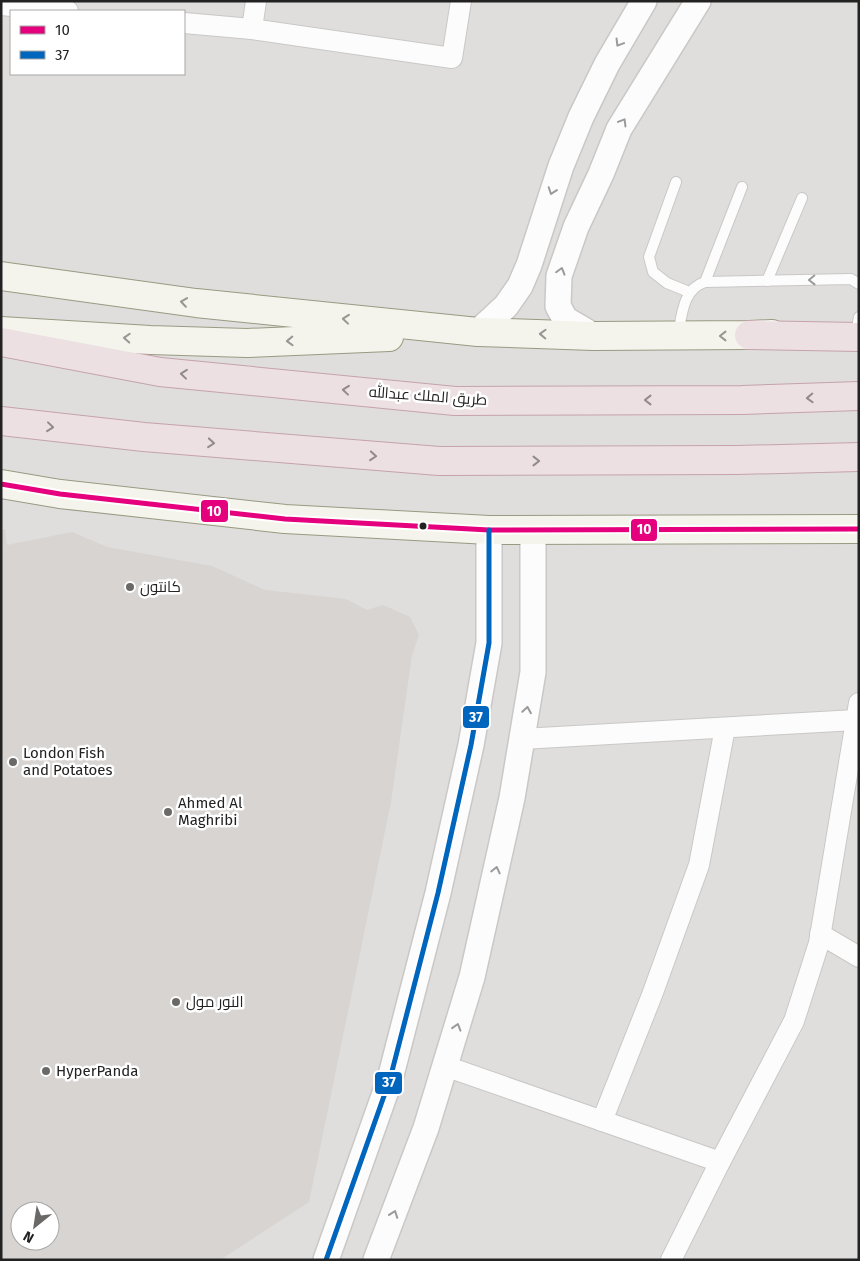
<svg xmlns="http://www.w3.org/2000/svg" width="860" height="1261" font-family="'Fira Sans',Cairo,sans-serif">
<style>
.residential{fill:#dfdedc;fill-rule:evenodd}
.building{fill:#d7d4d2;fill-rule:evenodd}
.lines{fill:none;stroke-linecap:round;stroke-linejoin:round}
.service-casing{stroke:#c9c8c7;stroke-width:12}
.minor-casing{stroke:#c9c8c7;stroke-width:22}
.tertiary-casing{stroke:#c9c8c7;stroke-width:28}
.secondary-casing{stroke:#999a82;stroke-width:30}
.motorway-casing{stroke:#c5a2ac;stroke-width:30}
.service{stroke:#fdfcfc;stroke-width:10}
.minor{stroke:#fdfcfc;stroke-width:20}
.tertiary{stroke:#fdfcfc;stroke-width:25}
.secondary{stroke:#f4f4ed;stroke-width:28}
.motorway{stroke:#ece0e2;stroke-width:28}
.bus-1-casing{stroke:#fff;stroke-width:9}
.bus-2-casing{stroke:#fff;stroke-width:9}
.bus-1{stroke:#e5007d;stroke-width:5}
.bus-2{stroke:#0065bd;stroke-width:5}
.oneway{stroke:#9a9a9a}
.oneway2{stroke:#969692}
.oneway3{stroke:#918a8c}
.bus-dot{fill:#222;stroke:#fff;stroke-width:2}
.poi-dot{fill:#6a6968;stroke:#fff;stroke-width:2}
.labels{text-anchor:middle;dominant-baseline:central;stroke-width:5;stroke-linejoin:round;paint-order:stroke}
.street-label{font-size:15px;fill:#222;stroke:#fff}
.poi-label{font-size:15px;fill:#222;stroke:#fff;text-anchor:start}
.line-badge{stroke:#fff;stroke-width:2}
.badge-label{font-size:14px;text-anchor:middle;font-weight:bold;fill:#fff}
</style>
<rect width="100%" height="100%" fill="#f0eeeb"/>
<path class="residential" d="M 1,1 L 859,1 L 859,1260 L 1,1260 ZM 11,11 L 184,11 L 184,74 L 11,74 ZM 20,1211 L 50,1211 L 50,1241 L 20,1241 Z"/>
<path class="building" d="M 1,529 L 5,529 L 7,545 L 72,532 L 107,547 L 212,566 L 265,590 L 346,599 L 367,610 L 383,605 L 410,617 L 419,635 L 412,655 L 391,802 L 309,1202 L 220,1260 L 1,1260 ZM 20,1211 L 50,1211 L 50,1241 L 20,1241 Z"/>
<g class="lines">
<g class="service-casing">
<g id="service">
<polyline points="676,182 649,257 653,272 667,283 689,292"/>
<polyline points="767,281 802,198"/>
<polyline points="705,282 742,187"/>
<polyline points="857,328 859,317"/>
<path d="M 678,335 C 682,314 683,289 705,282 L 851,279 L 859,284"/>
</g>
</g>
<g class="minor-casing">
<g id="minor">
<polyline points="1,5 68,11"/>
<polyline points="184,23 252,29 452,58 461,1"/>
<polyline points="252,29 256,1"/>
<polyline points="522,739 856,720"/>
<polyline points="820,934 859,957"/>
<polyline points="445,1066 720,1162"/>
<polyline points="602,1121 652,995 699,865 725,728"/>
<polyline points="671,1260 720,1162 794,1021 819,943 859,703"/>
</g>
</g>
<g class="tertiary-casing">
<g id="tertiary">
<polyline points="478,332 506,306 520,286 529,265 561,166 581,117 607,64 644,1"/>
<polyline points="594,336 565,319 558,306 559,276 576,227 601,174 619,129 698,1"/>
<polyline points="326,1260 390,1079 438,893 471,745 489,643 489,530"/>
<polyline points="376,1260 426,1128 472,977 512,798 533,672 533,531"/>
</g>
</g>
<g class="secondary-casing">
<g id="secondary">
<polyline points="1,276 196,303 478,332 594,336 749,335 772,334"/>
<polyline points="1,331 150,340 247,343 389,337"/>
<polyline points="1,484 60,494 285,519 489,530 859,529"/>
</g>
</g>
<g class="motorway-casing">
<g id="motorway">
<polyline points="749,335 859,337"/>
<polyline points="1,342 160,372 455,401 742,400 859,396"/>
<polyline points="1,421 144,437 439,461 737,460 859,457"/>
</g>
</g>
<use href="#service" class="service"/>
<use href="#minor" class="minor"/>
<use href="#tertiary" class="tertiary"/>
<use href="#secondary" class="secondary"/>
<use href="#motorway" class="motorway"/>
<g class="bus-1-casing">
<polyline id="bus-1" points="1,484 60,494 285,519 489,530 859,529"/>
</g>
<g class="bus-2-casing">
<polyline id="bus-2" points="326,1260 390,1079 438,893 471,745 489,643 489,530"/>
</g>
<use href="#bus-1" class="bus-1"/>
<use href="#bus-2" class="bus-2"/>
</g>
<defs><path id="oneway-chevron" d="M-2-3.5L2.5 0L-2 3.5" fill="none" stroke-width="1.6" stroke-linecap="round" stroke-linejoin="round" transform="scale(1.25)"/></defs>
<g class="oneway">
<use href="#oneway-chevron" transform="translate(619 43) rotate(121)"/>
<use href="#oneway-chevron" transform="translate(623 122) rotate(-59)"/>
<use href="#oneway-chevron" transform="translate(552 191) rotate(109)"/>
<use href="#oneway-chevron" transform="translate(561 271) rotate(-74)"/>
<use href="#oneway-chevron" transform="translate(812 280) rotate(179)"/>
<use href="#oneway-chevron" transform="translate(527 710) rotate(-81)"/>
<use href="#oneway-chevron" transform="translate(496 870) rotate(-77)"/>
<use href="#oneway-chevron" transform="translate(457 1027) rotate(-73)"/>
<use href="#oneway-chevron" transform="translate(394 1214) rotate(-70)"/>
</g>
<g class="oneway2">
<use href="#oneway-chevron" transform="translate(184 302) rotate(-172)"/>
<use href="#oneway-chevron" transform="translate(346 319) rotate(-174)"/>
<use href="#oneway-chevron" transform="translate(543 334) rotate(-178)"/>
<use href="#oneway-chevron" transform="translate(723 336) rotate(180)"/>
<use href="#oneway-chevron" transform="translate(127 338) rotate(-177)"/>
<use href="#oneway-chevron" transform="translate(290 341) rotate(178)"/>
</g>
<g class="oneway3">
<use href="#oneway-chevron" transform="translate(184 374) rotate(-174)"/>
<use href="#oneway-chevron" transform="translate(346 390) rotate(-174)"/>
<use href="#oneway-chevron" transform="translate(810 398) rotate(178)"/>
<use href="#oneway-chevron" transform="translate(648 400) rotate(180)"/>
<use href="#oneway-chevron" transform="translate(50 427) rotate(6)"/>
<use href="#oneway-chevron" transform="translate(211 443) rotate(5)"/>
<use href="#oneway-chevron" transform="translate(373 456) rotate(5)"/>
<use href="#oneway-chevron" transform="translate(536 461)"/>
</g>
<circle class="bus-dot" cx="423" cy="526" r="4.5"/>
<g class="poi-dot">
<circle cx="130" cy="587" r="5"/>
<circle cx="13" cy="762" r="5"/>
<circle cx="168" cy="812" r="5"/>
<circle cx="176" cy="1002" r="5"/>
<circle cx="46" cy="1071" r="5"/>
</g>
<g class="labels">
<g class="street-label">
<text transform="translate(428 396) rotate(4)">طريق الملك عبدالله</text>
</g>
<g class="poi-label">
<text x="140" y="587">كانتون</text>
<text x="23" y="753">London Fish<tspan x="23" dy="17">and Potatoes</tspan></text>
<text x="178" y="803">Ahmed Al<tspan x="178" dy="17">Maghribi</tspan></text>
<text x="186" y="1002">النور مول</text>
<text x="56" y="1071">HyperPanda</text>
</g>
</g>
<g class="line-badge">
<rect x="200" y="499" width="29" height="24" rx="5" fill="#e5007d"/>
<rect x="630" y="518" width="28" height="24" rx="5" fill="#e5007d"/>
<rect x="462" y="705" width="28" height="24" rx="5" fill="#0065bd"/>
<rect x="374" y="1071" width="29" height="24" rx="5" fill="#0065bd"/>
</g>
<g class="badge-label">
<text x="214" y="516">10</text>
<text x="644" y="534">10</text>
<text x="476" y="722">37</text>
<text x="389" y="1087">37</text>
</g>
<rect width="860" height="1261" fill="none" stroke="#222222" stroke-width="5"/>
<rect x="10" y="10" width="175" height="65" fill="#ffffff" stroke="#a7a7a7"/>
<rect x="20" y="26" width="25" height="8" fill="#e5007d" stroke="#a7a7a7"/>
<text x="55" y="35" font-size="15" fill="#222222">10</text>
<rect x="20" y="51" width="25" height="8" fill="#0065bd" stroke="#a7a7a7"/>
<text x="55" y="60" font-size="15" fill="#222222">37</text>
<g transform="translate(35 1226) rotate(210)"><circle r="24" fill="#ffffff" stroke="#a7a7a7"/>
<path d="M0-4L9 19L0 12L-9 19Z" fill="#6a6968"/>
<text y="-8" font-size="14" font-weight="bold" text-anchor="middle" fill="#222222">N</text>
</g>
</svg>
